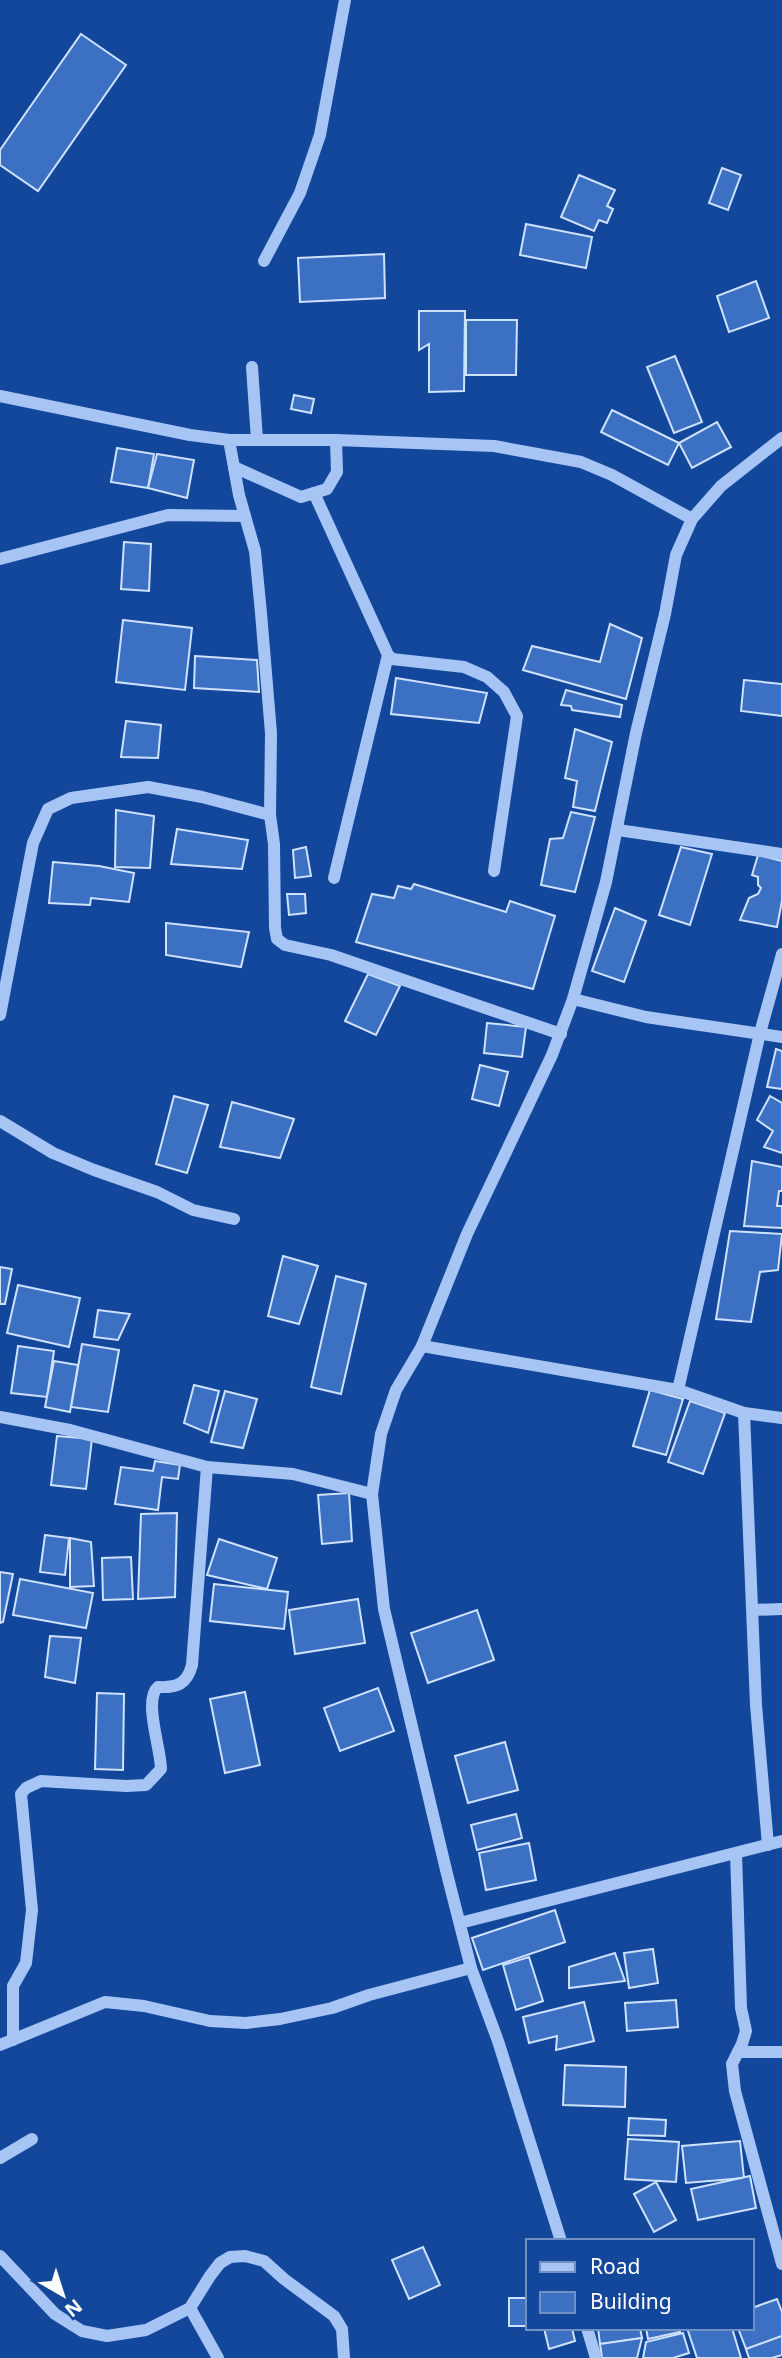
<svg xmlns="http://www.w3.org/2000/svg" width="782" height="2358" font-family="'Noto Sans',sans-serif">
<style>
.building{fill:#3c70c2;stroke:#cfe2fd;stroke-width:2}
.lines{fill:none;stroke-linecap:round;stroke-linejoin:round}
.minor{stroke:#a7c5f4;stroke-width:12}
</style>
<rect width="100%" height="100%" fill="#13479b"/>
<g class="building">
<polygon points="81,34 126,65 38,191 0,165 0,150"/>
<polygon points="722,168 741,175 728,210 709,203"/>
<polygon points="579,175 615,190 607,206 613,209 607,223 599,220 594,231 561,217"/>
<polygon points="526,224 592,237 586,268 520,255"/>
<polygon points="384,254 385,298 300,302 298,258"/>
<polygon points="756,281 769,318 729,332 717,296"/>
<polygon points="419,311 465,311 464,391 429,392 429,344 419,350"/>
<polygon points="466,320 517,320 516,375 466,375"/>
<polygon points="675,356 702,422 674,433 647,367"/>
<polygon points="294,395 314,399 311,413 291,409"/>
<polygon points="612,410 679,443 668,465 601,432"/>
<polygon points="717,422 731,447 692,468 679,443"/>
<polygon points="117,448 154,454 148,488 111,482"/>
<polygon points="157,454 194,460 187,498 148,488"/>
<polygon points="124,542 151,544 149,591 121,589"/>
<polygon points="123,620 192,628 185,690 116,682"/>
<polygon points="610,624 642,638 626,699 523,670 532,646 600,662"/>
<polygon points="195,656 257,660 259,692 194,688"/>
<polygon points="396,678 487,693 479,723 391,714"/>
<polygon points="744,680 782,684 782,716 741,711"/>
<polygon points="566,690 622,705 620,717 572,710 571,706 561,705"/>
<polygon points="126,721 161,725 158,758 121,757"/>
<polygon points="575,729 612,742 595,811 573,807 577,781 565,778"/>
<polygon points="116,810 154,816 150,868 115,867"/>
<polygon points="571,812 595,817 575,892 541,885 550,839 563,838"/>
<polygon points="177,829 248,840 242,869 171,864"/>
<polygon points="306,847 311,876 295,878 293,850"/>
<polygon points="681,847 712,854 690,925 659,915"/>
<polygon points="758,855 782,861 782,901 777,927 740,920 749,898 758,894 761,888 758,885 758,877 752,875"/>
<polygon points="53,862 99,866 134,873 129,902 91,898 90,905 49,903"/>
<polygon points="414,884 506,912 510,901 555,916 533,989 356,942 372,894 394,898 398,886 411,889"/>
<polygon points="287,894 305,894 306,913 289,915"/>
<polygon points="615,908 646,921 624,982 592,971"/>
<polygon points="166,923 249,932 241,967 166,955"/>
<polygon points="368,974 400,986 376,1035 345,1021"/>
<polygon points="487,1023 526,1027 522,1057 484,1053"/>
<polygon points="776,1049 782,1051 782,1089 767,1087"/>
<polygon points="480,1065 508,1072 499,1106 472,1099"/>
<polygon points="174,1096 208,1105 187,1173 156,1164"/>
<polygon points="770,1096 782,1103 782,1153 764,1147 773,1131 757,1120"/>
<polygon points="232,1102 294,1119 280,1158 220,1147"/>
<polygon points="752,1161 782,1167 782,1191 779,1191 777,1206 782,1206 782,1228 744,1226"/>
<polygon points="730,1231 782,1234 778,1270 760,1272 751,1322 716,1319"/>
<polygon points="283,1256 318,1266 299,1324 268,1316"/>
<polygon points="0,1267 12,1269 5,1304 0,1304"/>
<polygon points="336,1276 366,1284 341,1394 311,1387"/>
<polygon points="18,1285 80,1298 69,1347 7,1333"/>
<polygon points="98,1310 130,1314 118,1340 94,1337"/>
<polygon points="82,1344 119,1350 108,1412 71,1407"/>
<polygon points="18,1346 54,1351 47,1397 11,1393"/>
<polygon points="54,1361 78,1365 70,1412 45,1407"/>
<polygon points="194,1385 219,1391 208,1433 184,1423"/>
<polygon points="650,1390 683,1399 666,1455 633,1446"/>
<polygon points="225,1391 257,1399 243,1448 211,1442"/>
<polygon points="690,1401 725,1413 703,1474 668,1462"/>
<polygon points="57,1436 92,1439 86,1489 51,1485"/>
<polygon points="155,1461 180,1465 178,1479 162,1477 158,1510 115,1504 121,1467 153,1471"/>
<polygon points="349,1493 352,1541 322,1544 318,1495"/>
<polygon points="177,1513 175,1597 138,1599 141,1514"/>
<polygon points="45,1535 69,1538 65,1575 40,1572"/>
<polygon points="70,1538 91,1542 94,1586 70,1587"/>
<polygon points="219,1539 277,1558 267,1589 207,1575"/>
<polygon points="131,1557 133,1599 103,1600 102,1558"/>
<polygon points="0,1572 13,1574 3,1622 0,1623"/>
<polygon points="20,1579 93,1593 86,1628 13,1615"/>
<polygon points="214,1584 288,1592 284,1629 210,1621"/>
<polygon points="358,1599 365,1643 295,1654 289,1610"/>
<polygon points="477,1610 494,1660 428,1683 411,1633"/>
<polygon points="50,1636 81,1638 75,1683 45,1677"/>
<polygon points="378,1688 394,1731 340,1751 324,1708"/>
<polygon points="245,1692 260,1765 225,1773 210,1699"/>
<polygon points="97,1693 124,1694 123,1770 95,1769"/>
<polygon points="505,1742 518,1790 468,1803 455,1756"/>
<polygon points="516,1814 522,1838 477,1850 471,1825"/>
<polygon points="529,1843 536,1880 486,1890 479,1853"/>
<polygon points="555,1910 565,1942 483,1970 472,1938"/>
<polygon points="653,1949 658,1983 629,1988 624,1953"/>
<polygon points="615,1953 625,1981 569,1988 569,1967"/>
<polygon points="529,1957 543,2001 516,2010 503,1965"/>
<polygon points="676,2000 678,2027 627,2031 625,2003"/>
<polygon points="584,2002 594,2041 556,2050 557,2036 529,2043 523,2017"/>
<polygon points="565,2065 626,2067 625,2107 563,2105"/>
<polygon points="629,2118 666,2120 665,2136 628,2135"/>
<polygon points="628,2139 679,2142 676,2182 625,2179"/>
<polygon points="740,2141 744,2178 686,2183 682,2146"/>
<polygon points="750,2176 756,2208 698,2220 691,2189"/>
<polygon points="656,2182 676,2220 654,2232 634,2194"/>
<polygon points="423,2247 440,2285 409,2299 392,2260"/>
<rect x="509" y="2298" width="19" height="28"/>
<polygon points="777,2299 782,2312 782,2336 746,2349 738,2328 752,2328 752,2308"/>
<polygon points="544,2328 572,2328 575,2341 549,2349"/>
<polygon points="598,2328 640,2328 642,2338 600,2344"/>
<polygon points="646,2328 679,2328 680,2332 648,2339"/>
<polygon points="687,2328 732,2328 741,2358 697,2358"/>
<polygon points="683,2333 689,2353 673,2358 643,2358 646,2342"/>
<polygon points="782,2336 782,2355 772,2358 749,2358 746,2349"/>
<polygon points="642,2338 637,2358 602,2358 600,2344"/>
</g>
<g class="lines">
<g class="minor">
<polyline points="264,261 300,193 320,135 345,0"/>
<polyline points="252,367 257,440"/>
<polyline points="0,396 190,435 229,440 336,440 494,446 581,462 612,475 692,519"/>
<polyline points="229,440 239,495 255,551 261,613 271,733 270,815 274,844 275,928 277,939 285,945 331,955 561,1034"/>
<polyline points="234,467 301,497 327,489 337,472 336,440"/>
<polyline points="314,493 388,655 392,659 464,667 487,677 504,692 517,716 494,871"/>
<polyline points="0,559 168,515 245,516"/>
<polyline points="618,830 782,854"/>
<polyline points="334,878 388,655"/>
<polyline points="573,999 646,1017 782,1037"/>
<polyline points="0,1015 33,843 48,809 71,798 148,787 202,797 270,815"/>
<polyline points="0,1121 53,1153 94,1170 157,1192 193,1210 234,1219"/>
<polyline points="422,1346 678,1390 744,1413 782,1418"/>
<polyline points="678,1390 760,1033 782,954"/>
<polyline points="744,1413 756,1705 768,1845"/>
<polyline points="0,1417 70,1430 207,1467 293,1474 372,1494"/>
<polyline points="753,1610 782,1609"/>
<polyline points="736,1853 741,2008 746,2031 742,2044 732,2064 735,2091 782,2264"/>
<polyline points="460,1923 782,1841"/>
<path d="M 13,2040 L 13,1986 L 26,1963 L 32,1910 L 21,1794 L 26,1788 L 41,1781 L 126,1786 L 146,1785 L 161,1769 C 161,1749 143,1700 158,1687 C 177,1688 187,1684 192,1665 L 207,1467"/>
<polyline points="0,2045 105,2002 144,2006 210,2021 246,2023 280,2019 332,2008 369,1995 471,1968"/>
<polyline points="738,2052 782,2052"/>
<polyline points="0,2158 32,2139"/>
<polyline points="561,2241 498,2041 471,1968 447,1874 384,1609 372,1494 381,1434 396,1390 422,1346 467,1234 552,1055 573,999 606,882 636,733 665,614 676,555 692,519 721,486 782,438"/>
<polyline points="0,2256 55,2314 82,2331 107,2336 146,2330 190,2308 210,2276 220,2263 230,2257 245,2256 264,2261 284,2279 334,2316 342,2329 344,2358"/>
<polyline points="190,2308 218,2358"/>
<polyline points="587,2328 596,2358"/>
</g>
</g>
<rect x="526" y="2239" width="228" height="91" fill="#13479b" stroke="#7191c3" stroke-width="2"/>
<rect x="540" y="2262" width="35" height="10" fill="#a7c5f4" stroke="#7191c3" stroke-width="2"/>
<text x="590" y="2274" font-size="21" fill="#ffffff">Road</text>
<rect x="540" y="2292" width="35" height="21" fill="#3c70c2" stroke="#7191c3" stroke-width="2"/>
<text x="590" y="2309" font-size="21" fill="#ffffff">Building</text>
<g transform="translate(63 2295) rotate(141)" stroke="#13479b" stroke-width="5" paint-order="stroke">
<path d="M0-5L12 26L0 18L-12 26Z" fill="#ffffff"/>
<text y="-10" font-size="19" font-weight="bold" text-anchor="middle" fill="#ffffff">N</text>
</g>
</svg>
